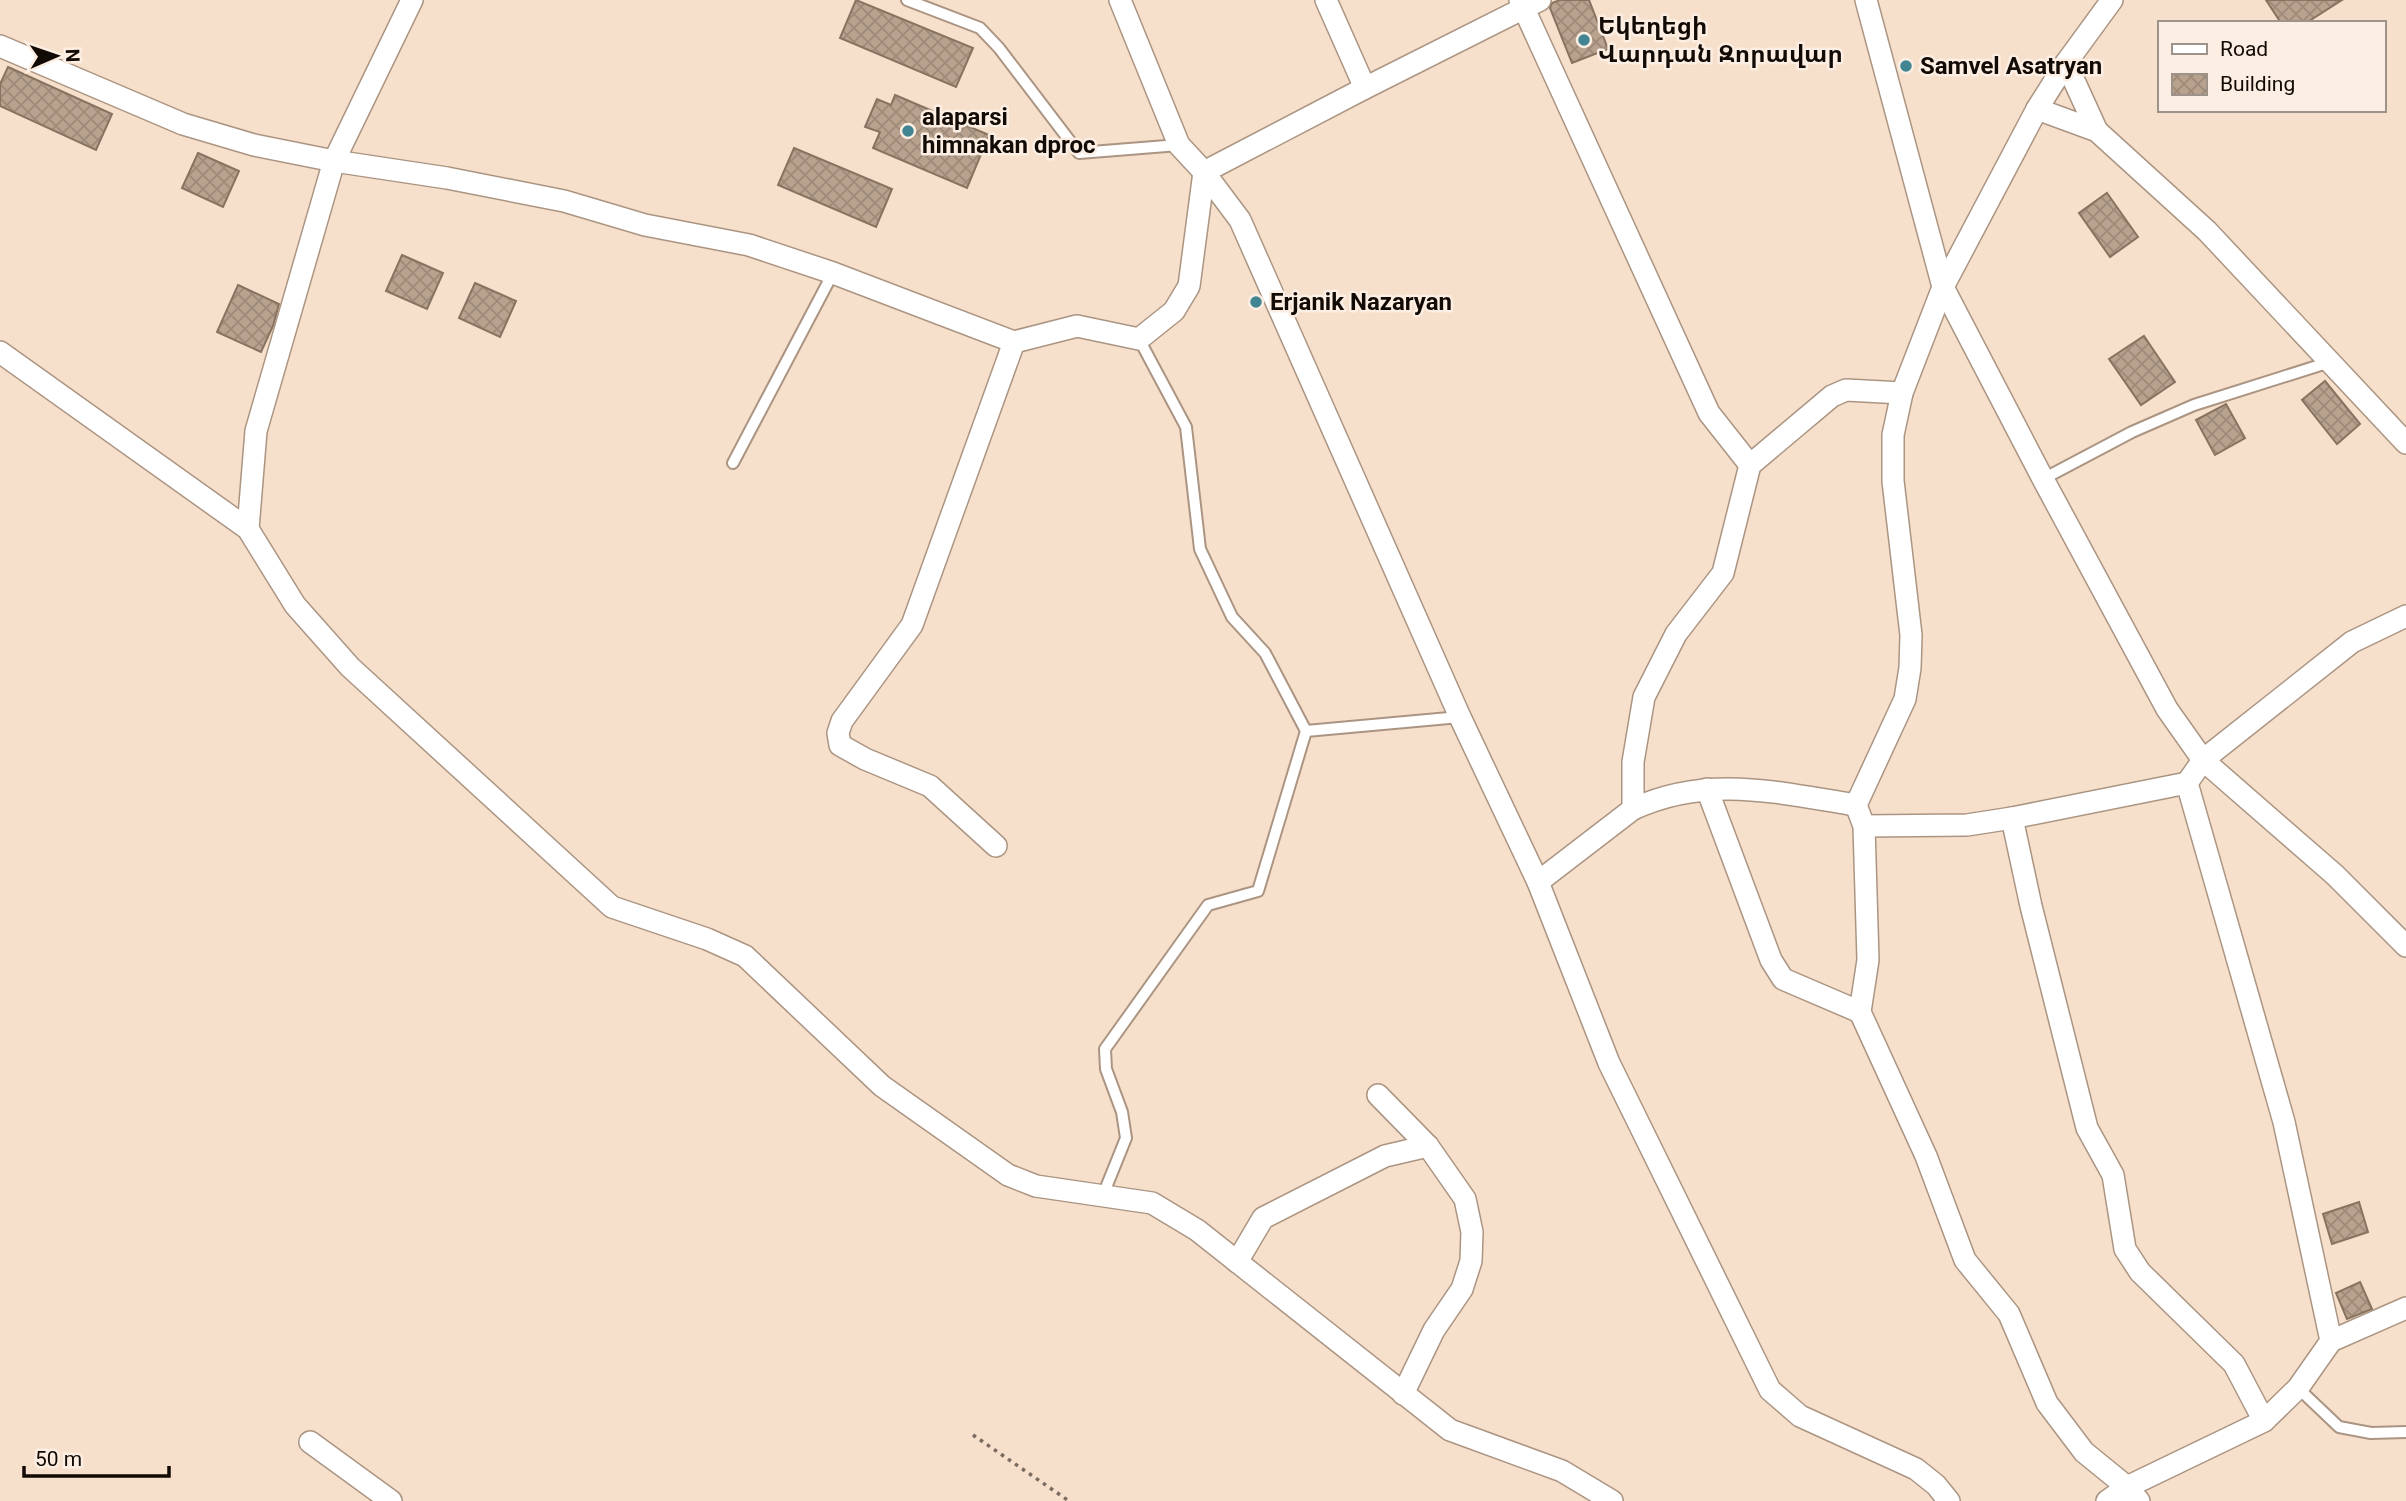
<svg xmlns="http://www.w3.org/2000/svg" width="2406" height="1501" font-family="Roboto,'Noto Sans Armenian',sans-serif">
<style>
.building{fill:url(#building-cross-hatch);stroke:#877360;stroke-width:2}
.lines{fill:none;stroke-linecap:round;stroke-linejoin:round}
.service-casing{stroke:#ab9582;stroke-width:14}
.minor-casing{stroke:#ab9582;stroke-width:24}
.path{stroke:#7a6b5f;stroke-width:3.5;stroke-dasharray:3.5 5;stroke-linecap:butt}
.service{stroke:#fff;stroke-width:10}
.minor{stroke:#fff;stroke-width:21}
.poi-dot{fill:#418593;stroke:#fceee2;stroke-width:2.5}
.labels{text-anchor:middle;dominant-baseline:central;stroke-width:5;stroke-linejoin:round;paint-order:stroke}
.poi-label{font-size:24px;font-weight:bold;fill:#120a05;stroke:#fceee2;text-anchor:start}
</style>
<defs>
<pattern id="building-cross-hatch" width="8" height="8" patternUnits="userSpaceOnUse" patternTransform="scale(1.75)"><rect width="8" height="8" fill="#b8a28e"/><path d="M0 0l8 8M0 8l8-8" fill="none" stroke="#9d8a79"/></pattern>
</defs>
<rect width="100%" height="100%" fill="#f6dfcb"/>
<g class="building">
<polygon points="856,0 973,48 956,87 840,38"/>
<polygon points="1560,0 1589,0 1608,49 1572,63 1550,8 1552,3"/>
<polygon points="2266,0 2342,0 2306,23 2281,23"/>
<polygon points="8,67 112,114 96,150 0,106 0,84"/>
<polygon points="895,95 989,135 967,188 873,148 880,132 865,127 877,99 891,105"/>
<polygon points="794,148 892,189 876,227 778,185"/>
<polygon points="198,153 239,171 223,207 182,188"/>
<polygon points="2107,193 2138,237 2110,257 2079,213"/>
<polygon points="402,255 443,273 427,309 386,291"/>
<polygon points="475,283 516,301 500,337 459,318"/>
<polygon points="238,285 279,304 273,326 261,352 217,332"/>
<polygon points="2144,336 2175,382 2141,405 2109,359"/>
<polygon points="2325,381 2360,424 2337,444 2302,400"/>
<polygon points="2226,404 2245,438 2215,455 2196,420"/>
<polygon points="2359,1202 2368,1232 2332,1244 2323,1214"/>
<polygon points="2360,1282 2372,1309 2347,1319 2336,1293"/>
</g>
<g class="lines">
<g class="service-casing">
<g id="service">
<polyline points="907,0 980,28 999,48 1079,153 1179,145"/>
<polyline points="733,463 833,273"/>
<polyline points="2043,479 2132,432 2194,405 2330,362"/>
<polyline points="1306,731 1460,717"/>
<polyline points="1103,1195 1126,1138 1122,1112 1106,1069 1105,1049 1208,905 1258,891 1306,731 1265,653 1232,617 1200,549 1186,427 1139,339"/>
<polyline points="2298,1388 2339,1427 2371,1433 2406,1432"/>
</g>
</g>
<g class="minor-casing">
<g id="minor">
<polyline points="1120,0 1179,145 1204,172 1240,220 1460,717 1538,882 1609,1063 1770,1390 1800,1416 1916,1469 1936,1485 1949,1501"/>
<polyline points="1326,0 1365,88"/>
<polyline points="1520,0 1709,413 1750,465"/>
<polyline points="1866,0 1943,287 2043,479 2167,709 2203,760 2335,875 2406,946"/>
<polyline points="2112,0 2066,63 2037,109 1943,287 1902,393 1893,435 1893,481 1911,635 1910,668 1905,699 1856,805 1864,826 1868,960 1860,1012 1926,1156 1965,1260 2009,1314 2047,1403 2084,1452 2127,1487 2139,1501"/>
<polyline points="0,46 183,124 254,145 334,161 447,178 564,201 645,225 749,245 833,273 1014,342 1077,326 1139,339 1174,311 1189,286 1204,172 1365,88 1540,0"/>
<polyline points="2066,63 2097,131"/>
<polyline points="2037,109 2097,131 2207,231 2406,443"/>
<polyline points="0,352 248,529 295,605 350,667 612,907 707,939 745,956 882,1086 1008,1175 1036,1186 1152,1203 1197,1230 1450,1430 1562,1471 1612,1501"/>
<polyline points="248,529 256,431 334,161 412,0"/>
<polyline points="1707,789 1771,960 1783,979 1860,1012"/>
<path d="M 1633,809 C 1709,774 1778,793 1856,805"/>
<polyline points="2012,818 2031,906 2087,1128 2113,1175 2125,1249 2140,1272 2234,1364 2264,1421"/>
<polyline points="1864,826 1967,825 2012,818 2187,783"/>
<polyline points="996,846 930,786 865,759 840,745 838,733 842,721 912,625 1014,342"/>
<polyline points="1538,882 1633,809 1633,762 1644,697 1676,634 1723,573 1750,465 1832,396 1846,390 1902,393"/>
<polyline points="1378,1095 1428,1146 1465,1199 1472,1232 1471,1261 1462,1289 1434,1330 1403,1394"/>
<polyline points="1237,1262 1263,1218 1385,1156 1428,1146"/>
<polyline points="2331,1341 2406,1308"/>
<polyline points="310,1442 391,1501"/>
<polyline points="2107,1501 2127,1487 2264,1421 2298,1388 2331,1341 2284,1122 2187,783 2203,760 2352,642 2406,616"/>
</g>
</g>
<polyline class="path" points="973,1435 1069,1501"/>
<use href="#service" class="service"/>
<use href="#minor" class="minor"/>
</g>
<g class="poi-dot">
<circle cx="1584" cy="40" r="7"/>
<circle cx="1906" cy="66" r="7"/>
<circle cx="908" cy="131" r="7"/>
<circle cx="1256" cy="302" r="7"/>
</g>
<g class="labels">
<g class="poi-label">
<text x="1598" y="26">Եկեղեցի<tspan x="1598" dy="28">Վարդան Զորավար</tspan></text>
<text x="1920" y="66">Samvel Asatryan</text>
<text x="922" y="117">alaparsi<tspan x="922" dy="28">himnakan dproc</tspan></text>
<text x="1270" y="302">Erjanik Nazaryan</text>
</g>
</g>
<rect x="2158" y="21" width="228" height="91" fill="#fceee2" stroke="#9e938a" stroke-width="2"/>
<rect x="2172" y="44" width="35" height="10" fill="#ffffff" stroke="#9e938a" stroke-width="2"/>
<text x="2220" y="56" font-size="21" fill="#120a05">Road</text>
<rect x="2172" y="74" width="35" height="21" fill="url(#building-cross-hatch)" stroke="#9e938a" stroke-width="2"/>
<text x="2220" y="91" font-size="21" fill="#120a05">Building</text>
<g transform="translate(56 56) rotate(88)" stroke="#fceee2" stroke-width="5" paint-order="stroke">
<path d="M0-5L12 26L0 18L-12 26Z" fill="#120a05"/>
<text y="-10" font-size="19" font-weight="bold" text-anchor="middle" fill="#120a05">N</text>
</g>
<path d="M24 1466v10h145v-10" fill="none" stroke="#120a05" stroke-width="3.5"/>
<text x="35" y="1466" font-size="21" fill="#120a05" stroke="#fceee2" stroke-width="5" paint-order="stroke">50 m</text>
</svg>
